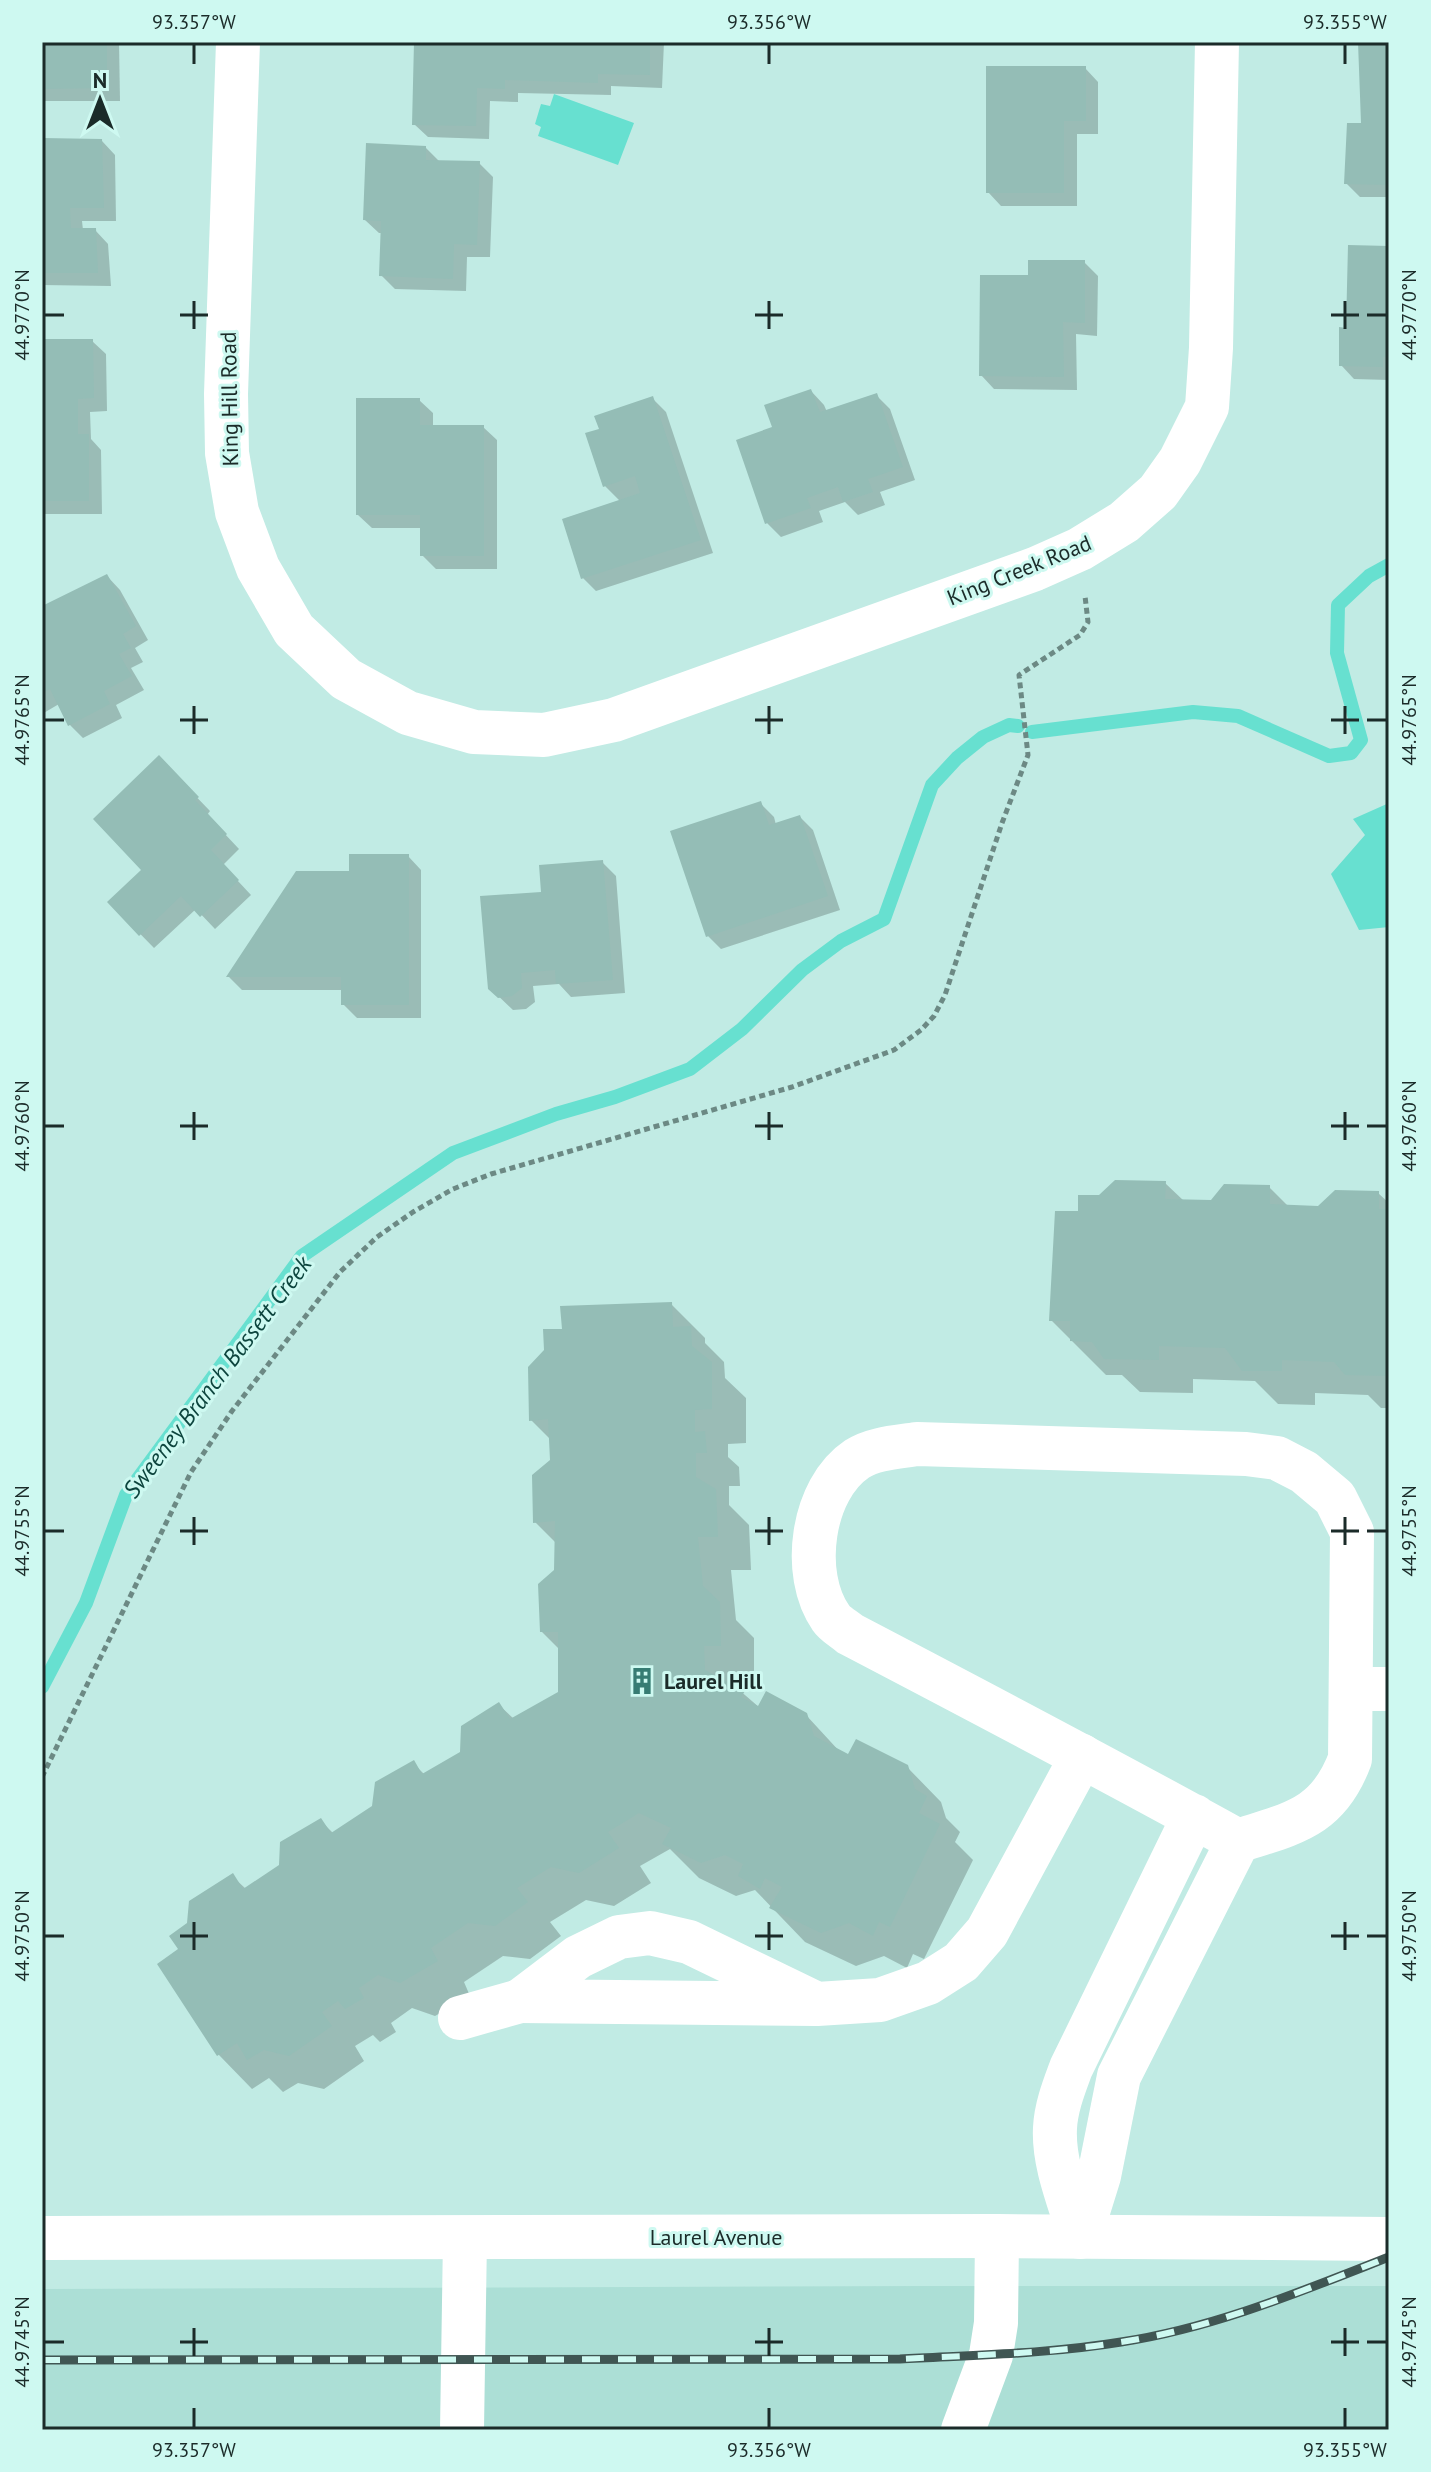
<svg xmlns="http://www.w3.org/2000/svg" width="1431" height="2472" font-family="'PT Sans',sans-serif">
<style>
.built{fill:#acdfd6}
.water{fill:#67e0d0}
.shadow{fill:#0003}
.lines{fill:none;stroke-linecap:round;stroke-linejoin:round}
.stream{stroke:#67e0d0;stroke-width:14}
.building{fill:#94bdb6}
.path{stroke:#6c8984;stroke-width:5;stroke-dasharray:6 4;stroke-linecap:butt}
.minor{stroke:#fff;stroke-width:44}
.rail-casing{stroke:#405653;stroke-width:9}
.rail{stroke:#cef9f1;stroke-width:6;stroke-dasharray:18;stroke-linecap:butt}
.ticks{fill:none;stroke:#1b2b29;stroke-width:3}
.labels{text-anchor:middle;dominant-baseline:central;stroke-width:6;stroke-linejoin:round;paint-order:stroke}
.street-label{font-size:22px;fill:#1b2b29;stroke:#cef9f1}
.poi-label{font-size:22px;font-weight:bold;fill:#1b2b29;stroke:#cef9f1;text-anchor:start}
.water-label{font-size:24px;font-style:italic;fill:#0d453e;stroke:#cef9f1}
.neatline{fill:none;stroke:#1b2b29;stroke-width:3}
.ticks-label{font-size:20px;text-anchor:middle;fill:#1b2b29}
</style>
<rect width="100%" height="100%" fill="#c1ebe4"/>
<polygon class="built" points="922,2286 1389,2286 1389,2430 42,2430 42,2289"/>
<g class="water">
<polygon points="554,94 634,123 618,165 538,136 541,127 535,124 541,104 550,106"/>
<polygon points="1389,803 1389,927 1359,930 1331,874 1365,835 1353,819"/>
</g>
<g class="shadow">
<polygon points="42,42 119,42 120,101 42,101"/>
<polygon points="416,42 664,42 662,88 611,86 611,95 518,93 518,102 490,101 489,139 428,137 414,124"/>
<polygon points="1360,42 1389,42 1389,197 1360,197 1346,183 1363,125"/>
<polygon points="1085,68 1098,82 1098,134 1077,134 1077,206 1001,206 988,192"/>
<polygon points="42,140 102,141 115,155 116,221 82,221 83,230 95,230 108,244 111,286 42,285"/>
<polygon points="426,148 440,162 479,163 493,177 490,257 467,257 466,291 395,289 381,275 383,233 379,233 365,220"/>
<polygon points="1389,248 1389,380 1354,379 1341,365 1348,330"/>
<polygon points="1084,262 1098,276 1097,336 1076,334 1077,390 994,389 981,375 1030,277"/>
<polygon points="42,341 92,341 106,354 107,411 90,412 91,439 101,450 102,514 42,514"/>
<polygon points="811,391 824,405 827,412 876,395 890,409 915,480 880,492 885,505 858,515 845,502 819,511 823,522 781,537 767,523 774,428"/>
<polygon points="653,399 666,412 713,553 596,591 583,578 620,501 605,486 602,430"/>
<polygon points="419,400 433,413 433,427 483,427 497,440 497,569 436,569 422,555 422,528 372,528 358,515"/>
<polygon points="107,576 120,590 148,640 135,648 143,662 131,668 144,690 116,705 122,718 83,738 70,725 59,704 42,714 42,608"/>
<polygon points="159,758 210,811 207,815 239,849 223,865 251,895 215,929 196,909 154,948 109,902 144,870"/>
<polygon points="760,803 774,817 776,825 800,817 813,830 840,910 721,949 708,936"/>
<polygon points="408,856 421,870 421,1018 357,1018 343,1004 343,990 242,990 229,977 297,873 351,873"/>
<polygon points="602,862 616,876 625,993 571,997 559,984 533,986 535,1002 526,1009 513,1010 490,988"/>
<polygon points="1165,1183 1184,1201 1212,1202 1269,1187 1289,1207 1319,1208 1378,1193 1389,1203 1389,1408 1381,1408 1368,1395 1315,1393 1315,1405 1278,1404 1255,1381 1193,1379 1193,1393 1140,1392 1122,1375 1106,1375 1051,1320 1080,1213 1100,1197"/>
<polygon points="671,1304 705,1338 705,1343 724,1362 725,1378 746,1398 746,1443 728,1444 728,1457 739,1467 740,1486 729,1486 729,1505 749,1525 751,1570 731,1570 736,1620 754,1638 754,1679 737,1679 738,1689 760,1708 806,1715 841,1753 907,1767 941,1802 946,1818 960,1832 955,1842 973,1860 924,1959 913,1954 907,1968 884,1956 856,1966 805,1942 755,1890 736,1896 699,1878 670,1849 640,1866 651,1883 614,1906 586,1900 550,1922 561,1936 530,1959 503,1956 464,1982 470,1996 435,2016 412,2008 391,2023 396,2032 380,2042 373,2035 355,2046 364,2061 324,2089 298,2083 283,2092 269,2078 252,2089 219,2055 160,1964 181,1950 189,1925 232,1876 246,1889 281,1866 320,1820 334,1834 374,1807 413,1763 425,1775 462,1754 499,1705 514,1719 560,1693 560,1650 542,1632 556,1571 557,1544 535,1522 552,1461 551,1440 531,1420 564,1331"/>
</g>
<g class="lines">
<g class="stream">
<polyline points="1032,732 1193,712 1238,716 1329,756 1351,753 1361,740 1337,653 1338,605 1369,576 1389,565"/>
<polyline points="42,1687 86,1603 126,1495 302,1256 453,1153 556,1114 615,1097 690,1069 742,1029 802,970 841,941 884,919 932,785 957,758 983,737 1009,725 1018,726"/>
</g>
</g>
<g class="building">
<polygon points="42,42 107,42 107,88 42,89"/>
<polygon points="414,42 650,42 650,75 598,74 598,83 505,80 505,89 477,88 476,126 412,125"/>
<polygon points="1358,42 1389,42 1389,185 1344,184 1347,123 1361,123"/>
<polygon points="986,66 1086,66 1086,121 1064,121 1064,193 986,193"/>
<polygon points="42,138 102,139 104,208 70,208 71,228 96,228 98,273 42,273"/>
<polygon points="366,143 426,146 426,160 480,161 477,245 454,244 453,279 379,276 381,221 363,220"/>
<polygon points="1348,245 1389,246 1389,357 1383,357 1383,367 1339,366 1339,327 1346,328"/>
<polygon points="1028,260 1085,260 1085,323 1063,322 1064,377 979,376 980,275 1028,275"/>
<polygon points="42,339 93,339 94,398 78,399 78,434 89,434 89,501 42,501"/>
<polygon points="811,389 820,412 877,393 903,467 868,479 873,492 843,502 838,487 807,498 811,508 765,524 736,440 772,427 764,405"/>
<polygon points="653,396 701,540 581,579 562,519 640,493 635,476 603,487 585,433 599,429 594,416"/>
<polygon points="356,398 420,398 420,425 484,425 484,556 420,556 420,515 356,515"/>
<polygon points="107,574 136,626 123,634 131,648 119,654 132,676 104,691 110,704 68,726 50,689 42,693 42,606"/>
<polygon points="159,755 199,797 195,800 227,834 211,850 239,880 200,917 181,896 139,936 107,902 141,870 93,819"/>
<polygon points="761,801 769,825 800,815 828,896 706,937 670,831"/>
<polygon points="349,854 409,854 409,1005 341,1005 341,977 226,977 296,871 349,871"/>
<polygon points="603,860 613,980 556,984 555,970 521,973 522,988 512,996 498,998 488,989 480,896 541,892 539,865"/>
<polygon points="1115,1180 1166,1181 1165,1199 1211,1200 1224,1184 1270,1185 1270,1204 1318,1206 1335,1190 1379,1191 1379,1209 1389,1209 1389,1376 1345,1375 1334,1362 1282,1360 1282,1371 1242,1371 1225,1348 1159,1346 1159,1360 1104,1359 1092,1342 1070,1341 1070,1321 1049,1321 1055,1211 1078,1211 1078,1195 1099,1195"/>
<polygon points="672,1302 673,1327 691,1326 692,1346 712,1362 712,1409 695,1410 695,1432 705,1431 707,1453 696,1453 696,1477 716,1489 718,1537 698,1537 703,1586 720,1602 721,1646 704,1646 705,1670 745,1691 741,1697 758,1706 766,1691 807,1713 814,1736 848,1754 856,1739 908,1765 915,1789 927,1796 919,1813 940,1824 890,1927 879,1922 873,1936 849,1923 821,1933 769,1908 782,1887 765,1878 760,1889 738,1876 743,1864 725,1855 701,1863 662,1844 671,1828 639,1813 608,1832 619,1848 579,1873 551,1867 517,1888 528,1902 495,1926 468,1923 431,1948 438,1961 400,1983 378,1975 359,1988 364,1998 345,2009 338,2001 322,2012 332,2026 289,2056 264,2050 247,2060 237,2043 217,2056 157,1964 178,1949 169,1936 187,1923 189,1901 233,1873 243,1889 279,1865 280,1842 321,1818 331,1833 372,1806 375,1782 414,1760 422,1774 460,1752 461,1726 499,1702 510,1719 558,1692 558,1632 540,1632 538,1584 554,1570 555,1521 533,1523 532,1475 550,1460 548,1419 529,1421 528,1367 544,1350 543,1329 562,1329 560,1306"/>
</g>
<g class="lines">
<polyline class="path" points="42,1777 191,1472 232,1411 340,1272 377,1237 413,1212 453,1189 491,1174 792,1087 894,1050 921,1030 934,1016 945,995 1002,823 1028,755 1019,675 1080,635 1088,622 1085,596"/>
<g class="minor">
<polyline points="238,42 226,394 227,453 237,512 258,568 294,630 346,679 408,713 474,732 544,735 614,720 1035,569 1080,549 1124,522 1158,492 1180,461 1207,407 1211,348 1217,42"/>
<polyline points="1353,1689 1389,1689"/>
<path d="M 1194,1816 L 1071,2068 C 1064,2087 1056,2107 1055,2128 C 1053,2164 1070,2203 1080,2237 L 1099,2176 L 1119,2076 L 1238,1841 C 1293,1823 1328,1818 1350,1759 L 1352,1532 L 1335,1498 L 1304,1472 L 1277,1458 L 1246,1454 L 917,1444 C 898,1447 874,1448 857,1459 C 812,1489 800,1574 831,1618 C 835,1624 844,1629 850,1634 C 980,1702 1110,1770 1238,1841"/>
<polyline points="817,2004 520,2001 578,1957 619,1937 650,1933 689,1942 817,2004 880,2000 928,1983 961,1962 987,1932 1082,1756"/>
<polyline points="460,2018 520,2001"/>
<polyline points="42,2238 997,2236 1389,2239"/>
<polyline points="462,2430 465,2238"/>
<polyline points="963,2430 991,2355 996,2323 997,2236"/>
</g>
<g class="rail-casing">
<path id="rail" d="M 42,2360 L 900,2359 C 973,2355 1048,2354 1121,2342 C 1214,2328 1302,2291 1389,2257"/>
</g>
<use href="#rail" class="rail"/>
</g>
<path class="ticks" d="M 194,44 L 194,64M 769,44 L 769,64M 1345,44 L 1345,64M 194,301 L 194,329M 769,301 L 769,329M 1345,301 L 1345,329M 44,315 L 64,315M 180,315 L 208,315M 755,315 L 783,315M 1331,315 L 1359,315M 1367,315 L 1387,315M 194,706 L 194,734M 769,706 L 769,734M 1345,706 L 1345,734M 44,720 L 64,720M 180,720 L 208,720M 755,720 L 783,720M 1331,720 L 1359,720M 1367,720 L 1387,720M 194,1112 L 194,1140M 769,1112 L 769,1140M 1345,1112 L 1345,1140M 44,1126 L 64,1126M 180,1126 L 208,1126M 755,1126 L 783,1126M 1331,1126 L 1359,1126M 1367,1126 L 1387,1126M 194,1517 L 194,1545M 769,1517 L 769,1545M 1345,1517 L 1345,1545M 44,1531 L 64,1531M 180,1531 L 208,1531M 755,1531 L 783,1531M 1331,1531 L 1359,1531M 1367,1531 L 1387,1531M 194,1922 L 194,1950M 769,1922 L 769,1950M 1345,1922 L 1345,1950M 44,1936 L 64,1936M 180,1936 L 208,1936M 755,1936 L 783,1936M 1331,1936 L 1359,1936M 1367,1936 L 1387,1936M 194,2328 L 194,2356M 769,2328 L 769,2356M 1345,2328 L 1345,2356M 44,2342 L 64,2342M 180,2342 L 208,2342M 755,2342 L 783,2342M 1331,2342 L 1359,2342M 1367,2342 L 1387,2342M 194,2408 L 194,2428M 769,2408 L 769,2428M 1345,2408 L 1345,2428"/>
<defs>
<g id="building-bare" transform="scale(2.16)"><path d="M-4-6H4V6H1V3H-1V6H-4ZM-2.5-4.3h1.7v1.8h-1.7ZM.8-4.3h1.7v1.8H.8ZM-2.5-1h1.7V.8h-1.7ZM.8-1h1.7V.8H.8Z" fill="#367c73" stroke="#cef9f1" stroke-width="2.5" paint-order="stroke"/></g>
</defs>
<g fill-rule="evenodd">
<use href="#building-bare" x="642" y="1681"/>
</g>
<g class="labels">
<g class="street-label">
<text transform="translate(229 399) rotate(-91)">King Hill Road</text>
<text transform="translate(1019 570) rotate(-22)">King Creek Road</text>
<text x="716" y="2237">Laurel Avenue</text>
</g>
<g class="poi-label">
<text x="664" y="1681">Laurel Hill</text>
</g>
<g class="water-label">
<text transform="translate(217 1377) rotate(-53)">Sweeney Branch Bassett Creek</text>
</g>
</g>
<rect width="1431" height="2472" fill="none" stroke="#cef9f1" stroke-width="88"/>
<g transform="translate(100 100)" stroke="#cef9f1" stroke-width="6" paint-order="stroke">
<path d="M0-6L14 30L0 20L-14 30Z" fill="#1b2b29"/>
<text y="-12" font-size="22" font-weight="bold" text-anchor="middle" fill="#1b2b29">N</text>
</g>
<rect x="44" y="44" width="1343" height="2384" class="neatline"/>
<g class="ticks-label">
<text x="194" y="29">93.357°W</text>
<text x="769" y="29">93.356°W</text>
<text x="1345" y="29">93.355°W</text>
<text transform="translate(22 315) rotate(-90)" y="7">44.9770°N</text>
<text transform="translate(1409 315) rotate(-90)" y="7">44.9770°N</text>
<text transform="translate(22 720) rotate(-90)" y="7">44.9765°N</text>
<text transform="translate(1409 720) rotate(-90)" y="7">44.9765°N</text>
<text transform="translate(22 1126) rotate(-90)" y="7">44.9760°N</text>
<text transform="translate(1409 1126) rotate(-90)" y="7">44.9760°N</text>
<text transform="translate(22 1531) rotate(-90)" y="7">44.9755°N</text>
<text transform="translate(1409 1531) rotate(-90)" y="7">44.9755°N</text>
<text transform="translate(22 1936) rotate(-90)" y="7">44.9750°N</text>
<text transform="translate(1409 1936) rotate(-90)" y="7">44.9750°N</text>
<text transform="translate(22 2342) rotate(-90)" y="7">44.9745°N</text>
<text transform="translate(1409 2342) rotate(-90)" y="7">44.9745°N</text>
<text x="194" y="2457">93.357°W</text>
<text x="769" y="2457">93.356°W</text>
<text x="1345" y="2457">93.355°W</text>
</g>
</svg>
